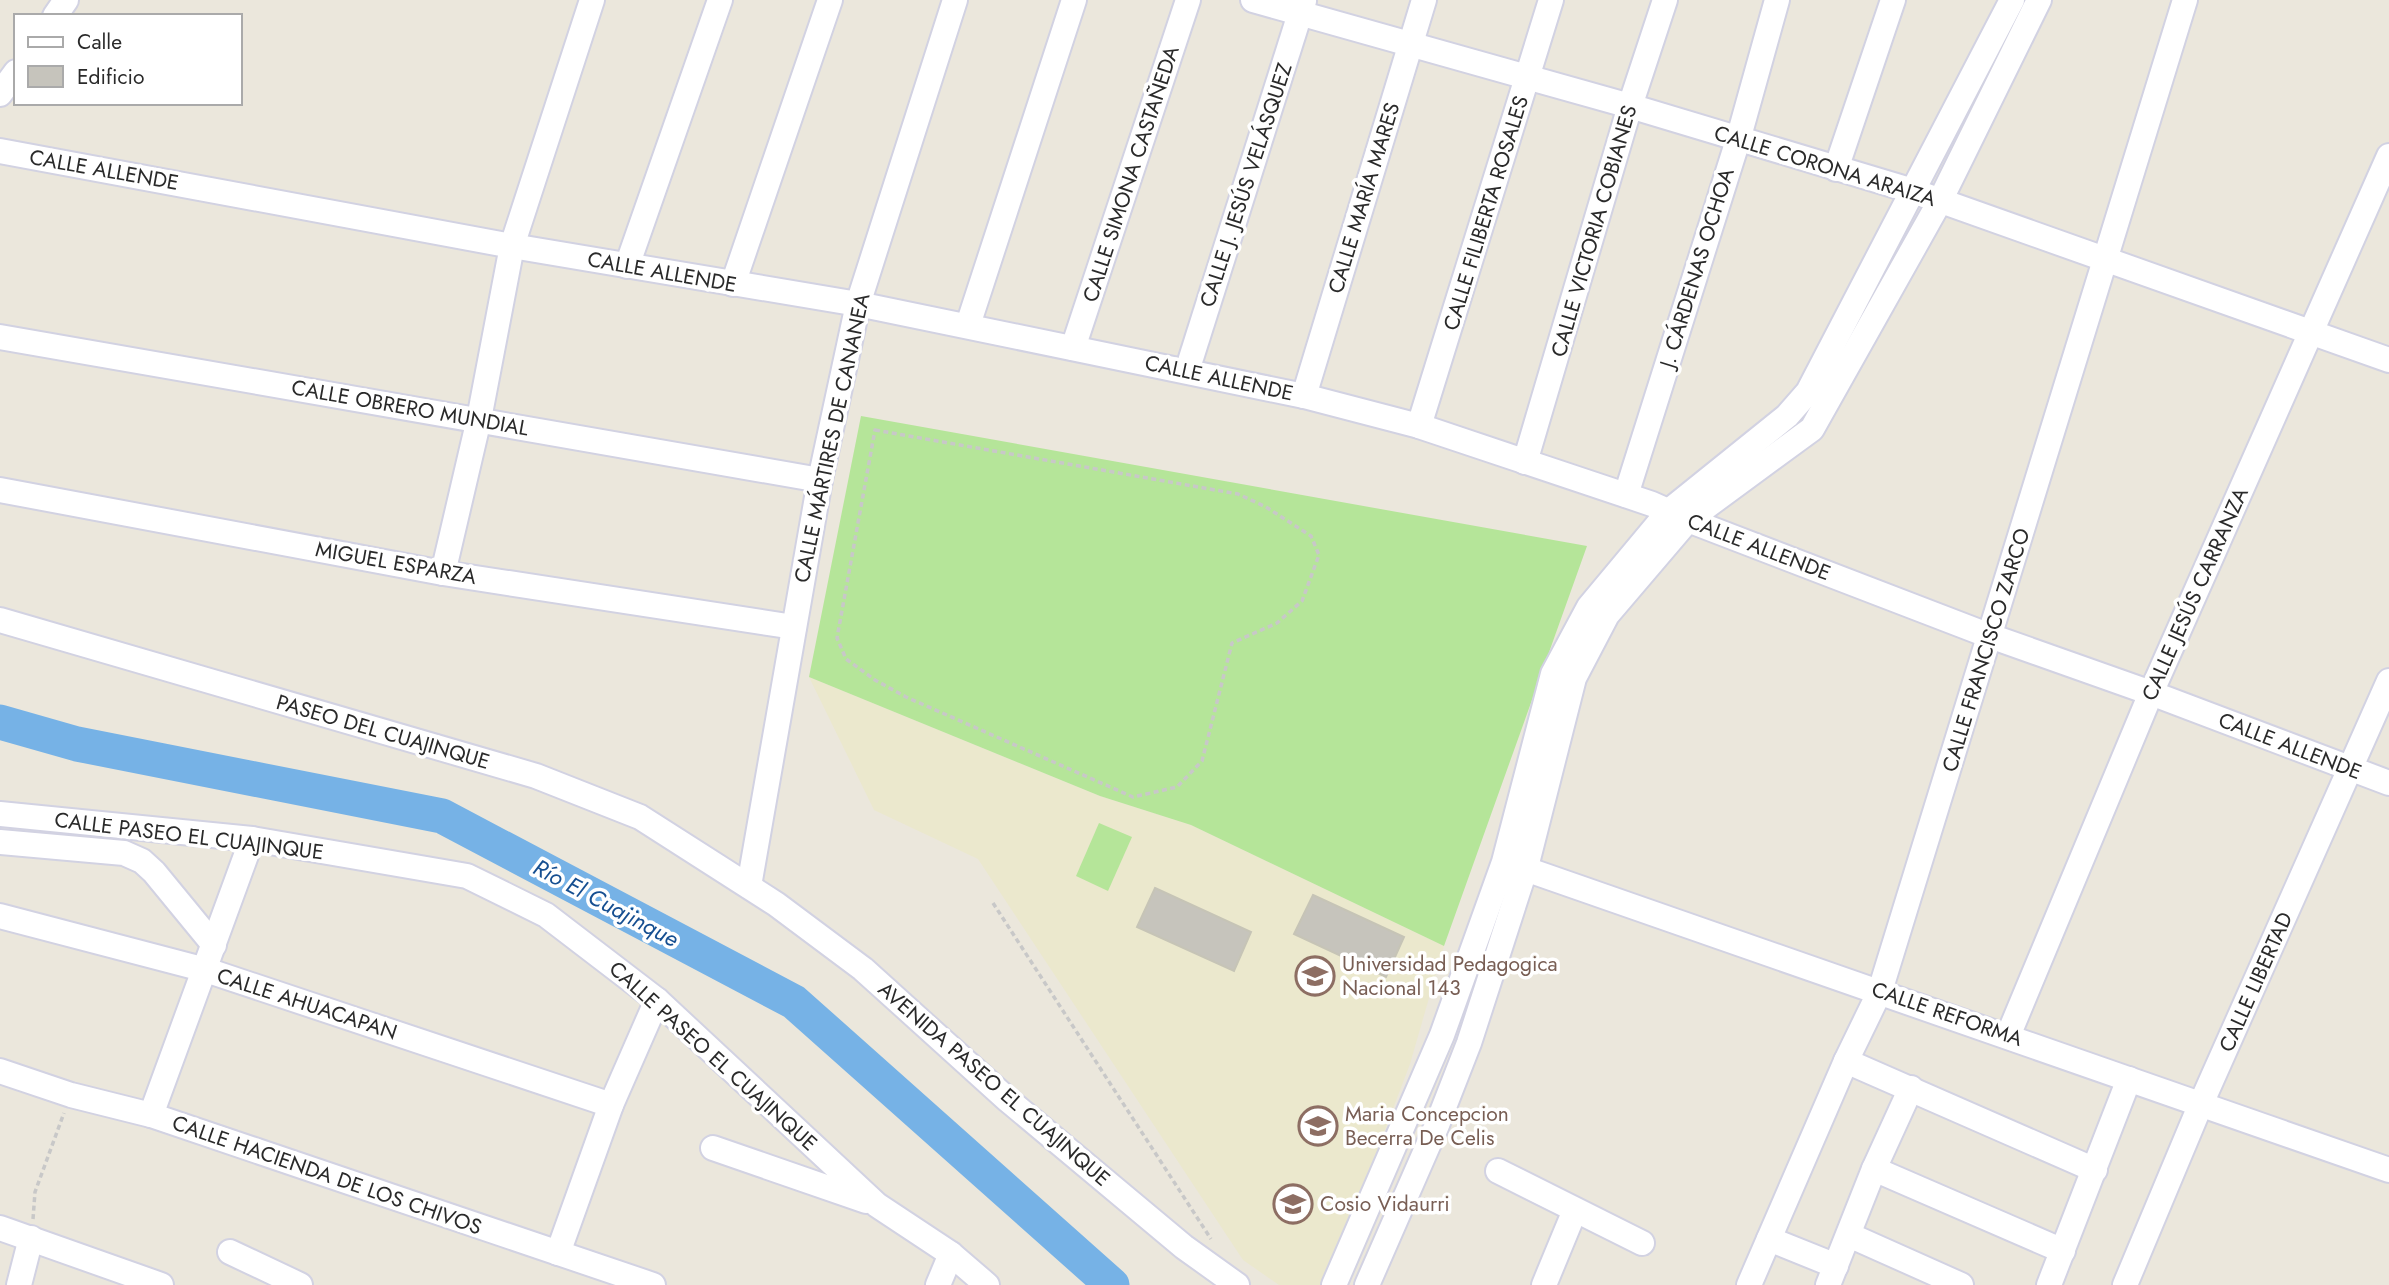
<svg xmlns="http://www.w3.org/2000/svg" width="2389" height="1285" font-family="Jost,sans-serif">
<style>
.education{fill:#ebe8cd}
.pitch{fill:#b5e599}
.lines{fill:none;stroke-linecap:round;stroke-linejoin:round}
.river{stroke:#76b2e6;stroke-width:35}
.building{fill:#c6c4bc;stroke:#c6c4b6;stroke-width:2}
.minor-casing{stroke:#d2d2e2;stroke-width:28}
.path{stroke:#c8c8c8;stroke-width:3.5;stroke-dasharray:5 3.5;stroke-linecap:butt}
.minor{stroke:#fff;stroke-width:24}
.labels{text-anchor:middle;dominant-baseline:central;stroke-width:7;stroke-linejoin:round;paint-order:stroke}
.street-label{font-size:21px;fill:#2a2a2a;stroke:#fff}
.education-label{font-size:21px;fill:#785e54;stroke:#fff;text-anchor:start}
.water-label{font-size:23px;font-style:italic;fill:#164f91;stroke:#fff}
</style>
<rect width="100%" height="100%" fill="#ebe7dc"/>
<polygon class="education" points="809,677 1100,796 1191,825 1444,946 1410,1064 1326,1285 1279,1285 1243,1260 978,859 874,810"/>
<g class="pitch">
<polygon points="861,416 1587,546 1444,946 1191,825 1100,796 809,677"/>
<polygon points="1099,823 1132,837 1108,891 1076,876"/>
</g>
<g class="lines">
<polyline class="river" points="0,722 77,744 442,816 794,1002 1112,1285"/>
</g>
<g class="building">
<polygon points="1155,888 1251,932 1234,971 1137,927"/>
<polygon points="1313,895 1404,937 1386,977 1294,934"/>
</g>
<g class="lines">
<g class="minor-casing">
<g id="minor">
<polyline points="1253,0 1630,106 1913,191 2389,360"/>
<polyline points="55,16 66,0"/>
<polyline points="0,94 16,72"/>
<polyline points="0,151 512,246 858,304 1304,396 1419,426 1652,504 1688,520 1990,636 2151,693 2389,783"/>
<polyline points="1836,169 1893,0"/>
<polyline points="627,266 720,0"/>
<polyline points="733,284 830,0"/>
<polyline points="968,325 1074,0"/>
<polyline points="0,337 820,480"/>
<polyline points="1073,348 1188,0"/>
<polyline points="1187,371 1304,1"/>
<polyline points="1304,396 1424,0"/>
<polyline points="1419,426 1551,0"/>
<polyline points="1525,462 1630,106 1665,0"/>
<polyline points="0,490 443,573 794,627"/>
<polyline points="1626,495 1738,140 1777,0"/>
<polyline points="443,573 479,419 512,246 592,0"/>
<polyline points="0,620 536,776 640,817 776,904 863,969 1008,1100 1184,1247 1237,1285"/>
<polyline points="0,814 252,839 467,876 546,915 657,1000 877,1205 951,1254 987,1285"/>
<polyline points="0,842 124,853 142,861 154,872 214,945"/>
<polyline points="1511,864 2389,1170"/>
<polyline points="749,886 820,480 858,304 955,0"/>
<polyline points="0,916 206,970 611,1105"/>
<polyline points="2008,1036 2151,693 2389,156"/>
<polyline points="1846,1061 2095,1170"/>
<polyline points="0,1071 71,1095 151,1115 653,1285"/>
<polyline points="151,1115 252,839"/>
<polyline points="713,1148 866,1201"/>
<polyline points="1874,1169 2063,1251"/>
<polyline points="1498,1171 1642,1243"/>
<polyline points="0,1228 161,1285"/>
<polyline points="1849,1235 1961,1285"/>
<polyline points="1769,1239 1836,1266"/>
<polyline points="230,1252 300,1285"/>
<polyline points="558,1253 611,1105 657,1000"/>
<polyline points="19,1285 31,1238"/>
<polyline points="938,1285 951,1254"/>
<polyline points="1334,1285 1442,1035 1504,862 1553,674 1589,607 1669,511 1787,416 1808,392 2012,0"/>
<polyline points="1367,1285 1437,1125 1469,1043 1526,867 1574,678 1607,615 1688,520 1812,429 1940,201 2039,0"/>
<polyline points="1544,1285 1575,1210"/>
<polyline points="1749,1285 1846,1061 1880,991 2185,0"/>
<polyline points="1828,1285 1874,1169 1911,1088"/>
<polyline points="2049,1285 2129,1079"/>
<polyline points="2125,1285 2200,1106 2389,681"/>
</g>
</g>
<g class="path">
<polygon points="875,430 1238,494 1266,507 1311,536 1319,555 1302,601 1277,623 1232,643 1202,761 1177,787 1133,797 906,697 875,680 846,659 837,638"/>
<polyline points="993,903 1211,1239"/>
<polyline points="33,1219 35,1192 64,1113"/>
</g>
<use href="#minor" class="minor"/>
</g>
<defs>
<g id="university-ring" transform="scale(2.0125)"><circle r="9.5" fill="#fff" stroke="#8d6e63" stroke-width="1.5"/><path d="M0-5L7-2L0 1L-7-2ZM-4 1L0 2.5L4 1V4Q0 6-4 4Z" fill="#8d6e63"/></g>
<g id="school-ring" transform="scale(2.0125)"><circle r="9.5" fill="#fff" stroke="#8d6e63" stroke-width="1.5"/><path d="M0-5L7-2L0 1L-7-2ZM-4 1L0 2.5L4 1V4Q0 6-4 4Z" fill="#8d6e63"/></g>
</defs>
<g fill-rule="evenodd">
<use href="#university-ring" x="1315" y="976"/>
<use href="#school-ring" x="1318" y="1126"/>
<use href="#school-ring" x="1293" y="1204"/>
</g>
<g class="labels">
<g class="street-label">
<text transform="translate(1825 166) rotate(17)">CALLE CORONA ARAIZA</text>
<text transform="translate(104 170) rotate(10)">CALLE ALLENDE</text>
<text transform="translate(1131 174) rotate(-72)">CALLE SIMONA CASTAÑEDA</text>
<text transform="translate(1246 185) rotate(-72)">CALLE J. JESÚS VELÁSQUEZ</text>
<text transform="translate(1364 198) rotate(-73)">CALLE MARÍA MARES</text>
<text transform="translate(1486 213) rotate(-73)">CALLE FILIBERTA ROSALES</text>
<text transform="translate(1594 231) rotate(-74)">CALLE VICTORIA COBIANES</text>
<text transform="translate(1697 268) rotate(-73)">J. CÁRDENAS OCHOA</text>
<text transform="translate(662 272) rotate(10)">CALLE ALLENDE</text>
<text transform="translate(1219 378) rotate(12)">CALLE ALLENDE</text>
<text transform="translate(410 408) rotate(10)">CALLE OBRERO MUNDIAL</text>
<text transform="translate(832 438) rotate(-78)">CALLE MÁRTIRES DE CANANEA</text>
<text transform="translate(1759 547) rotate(21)">CALLE ALLENDE</text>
<text transform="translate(396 563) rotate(10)">MIGUEL ESPARZA</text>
<text transform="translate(2195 594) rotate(-66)">CALLE JESÚS CARRANZA</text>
<text transform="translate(1986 650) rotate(-73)">CALLE FRANCISCO ZARCO</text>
<text transform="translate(383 732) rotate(16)">PASEO DEL CUAJINQUE</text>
<text transform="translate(2290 746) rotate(21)">CALLE ALLENDE</text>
<text transform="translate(189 836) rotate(7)">CALLE PASEO EL CUAJINQUE</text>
<text transform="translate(2256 982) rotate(-66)">CALLE LIBERTAD</text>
<text transform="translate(307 1004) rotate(18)">CALLE AHUACAPAN</text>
<text transform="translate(1947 1014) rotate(19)">CALLE REFORMA</text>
<text transform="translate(713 1056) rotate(42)">CALLE PASEO EL CUAJINQUE</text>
<text transform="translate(994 1084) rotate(41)">AVENIDA PASEO EL CUAJINQUE</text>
<text transform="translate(327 1175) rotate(19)">CALLE HACIENDA DE LOS CHIVOS</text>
</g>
<g class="education-label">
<text x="1342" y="964">Universidad Pedagogica<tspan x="1342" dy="24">Nacional 143</tspan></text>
<text x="1345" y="1114">Maria Concepcion<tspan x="1345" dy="24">Becerra De Celis</tspan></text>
<text x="1320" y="1204">Cosio Vidaurri</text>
</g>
<g class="water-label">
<text transform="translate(606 903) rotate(28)">Río El Cuajinque</text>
</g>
</g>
<rect x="14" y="14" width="228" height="91" fill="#ffffff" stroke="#aaaaaa" stroke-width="2"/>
<rect x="28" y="37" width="35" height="10" fill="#ffffff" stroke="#aaaaaa" stroke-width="2"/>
<text x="77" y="49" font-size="21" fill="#2a2a2a">Calle</text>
<rect x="28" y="66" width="35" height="21" fill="#c6c4bc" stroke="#aaaaaa" stroke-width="2"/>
<text x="77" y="84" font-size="21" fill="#2a2a2a">Edificio</text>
</svg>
